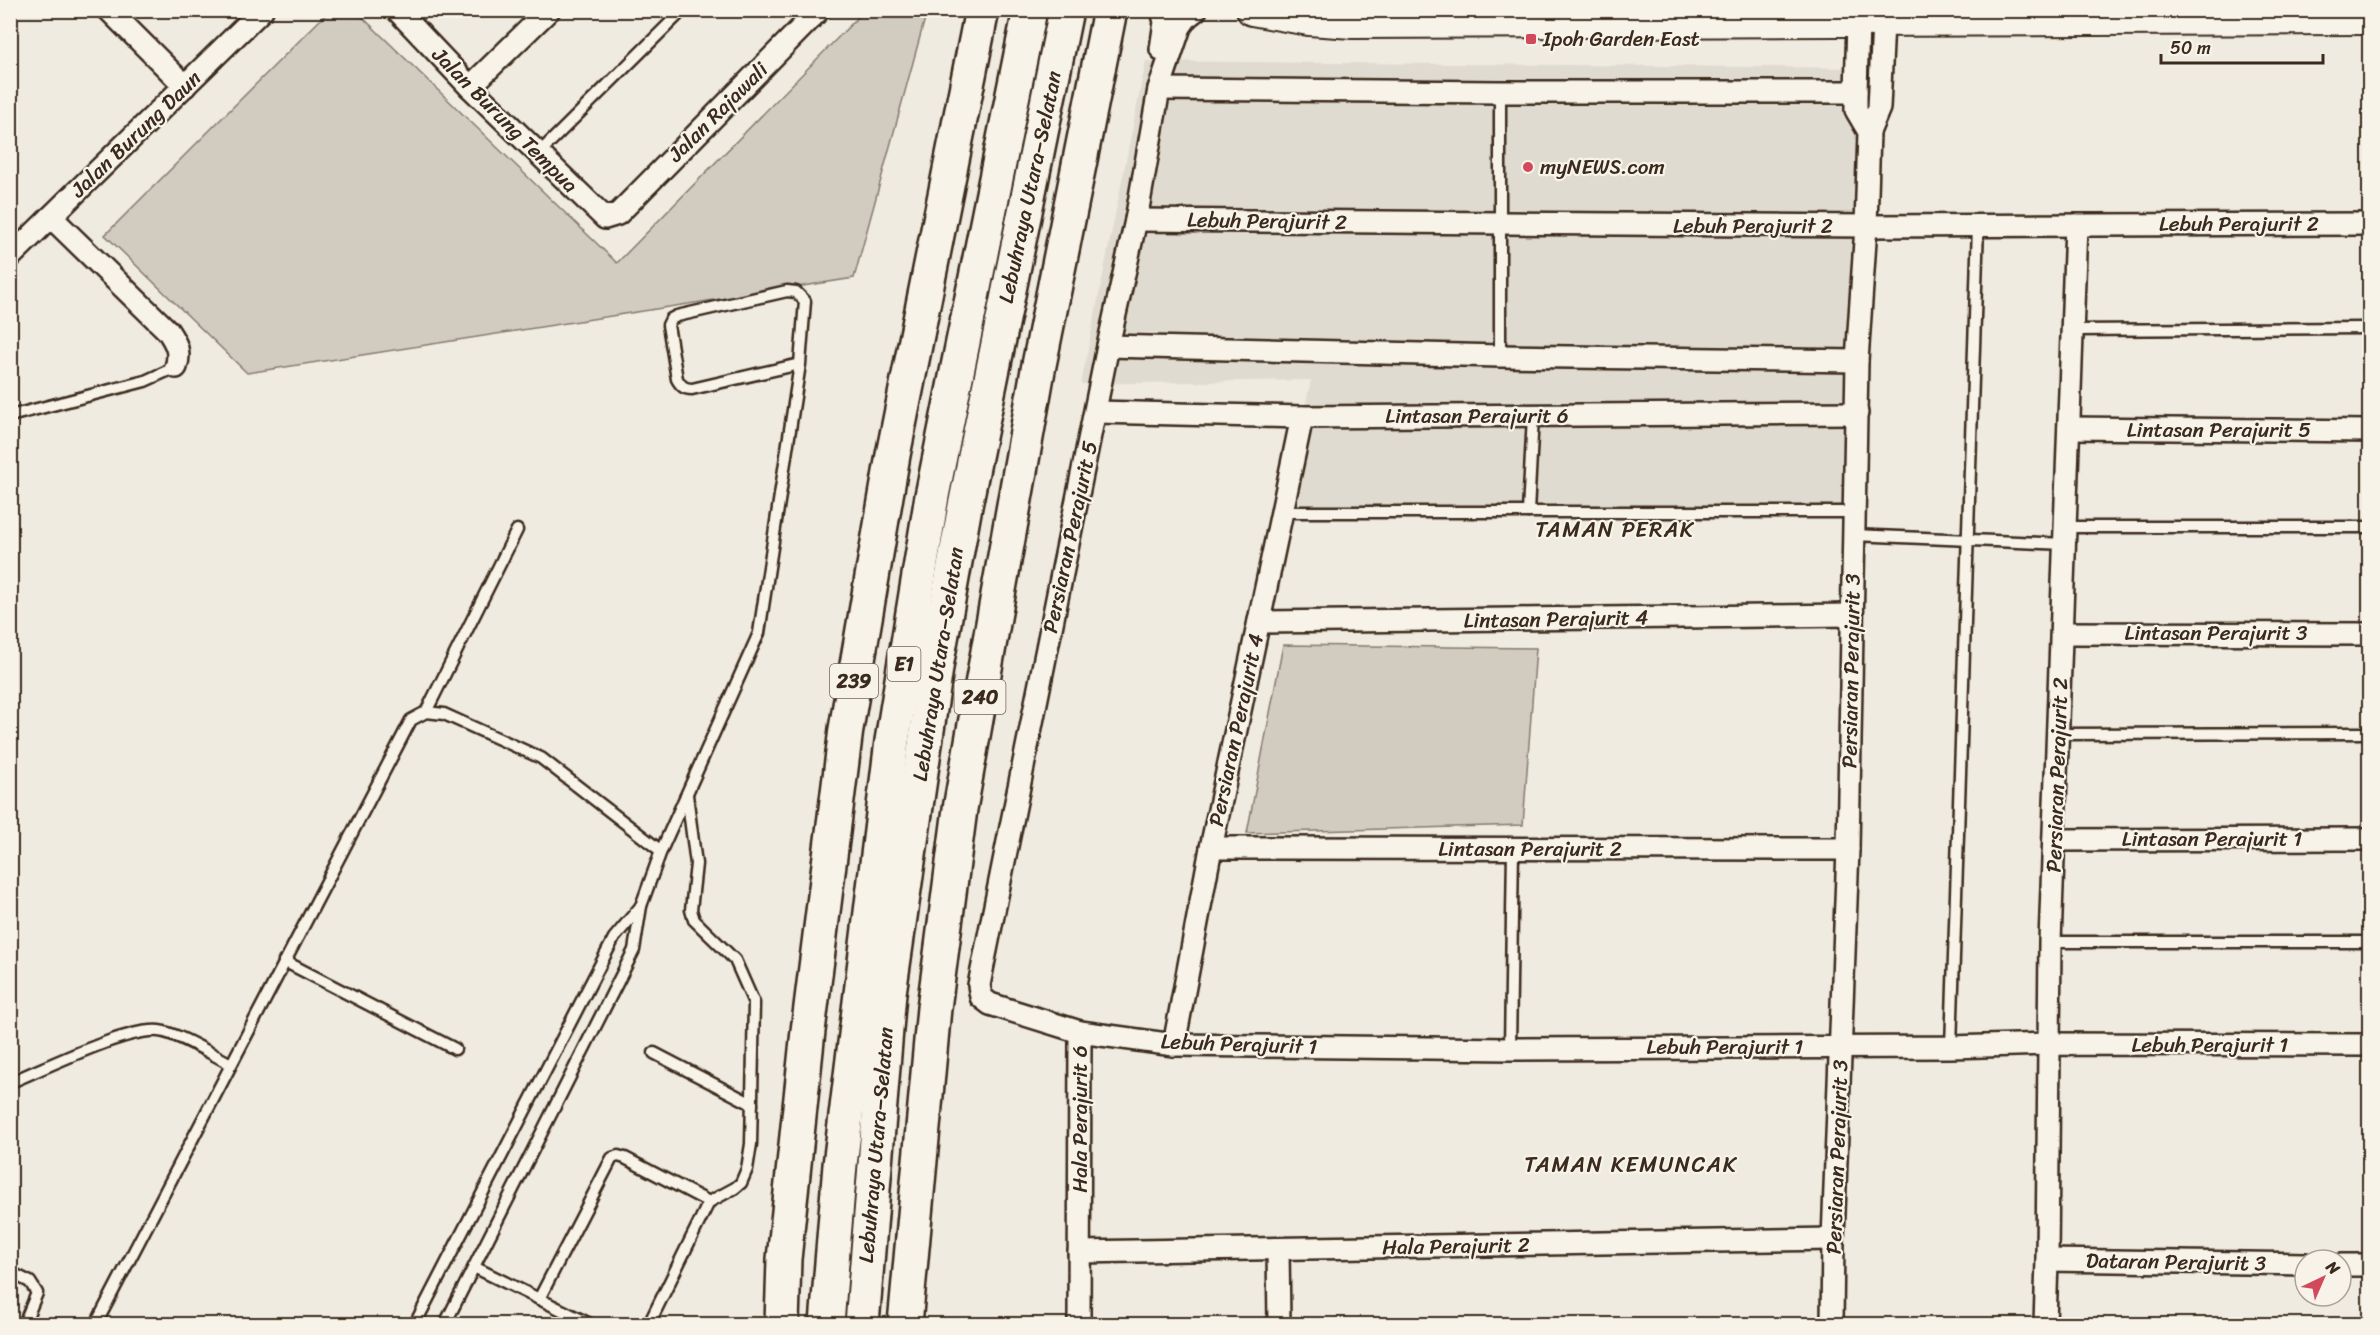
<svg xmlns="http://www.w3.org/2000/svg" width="2380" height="1335" font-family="Sriracha,sans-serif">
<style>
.built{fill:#e0dbd0}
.green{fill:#d1cbc0;stroke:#867a6f;stroke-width:1.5}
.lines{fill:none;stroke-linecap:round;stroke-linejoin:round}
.lane-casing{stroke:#3b2a1e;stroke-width:15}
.street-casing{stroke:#3b2a1e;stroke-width:26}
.secondary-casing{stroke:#3b2a1e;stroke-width:34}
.primary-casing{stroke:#3b2a1e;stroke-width:38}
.highway-casing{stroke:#3b2a1e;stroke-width:38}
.lane{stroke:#f7f3e8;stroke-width:10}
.street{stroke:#f7f3e8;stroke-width:21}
.secondary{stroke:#f7f3e8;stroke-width:30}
.primary{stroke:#f7f3e8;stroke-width:33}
.highway{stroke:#f7f3e8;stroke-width:33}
.poi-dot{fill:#d1495b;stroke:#f7f3e8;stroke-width:2}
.labels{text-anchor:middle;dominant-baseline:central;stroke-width:4.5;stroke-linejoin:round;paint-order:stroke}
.shield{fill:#f7f3e8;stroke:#73665b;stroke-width:1.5}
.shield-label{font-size:20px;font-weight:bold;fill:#3b2a1e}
.poi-label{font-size:21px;fill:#3b2a1e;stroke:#f7f3e8;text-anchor:start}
.street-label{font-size:21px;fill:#3b2a1e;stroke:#f7f3e8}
.neighbourhood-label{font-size:22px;letter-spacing:1.5px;fill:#3b2a1e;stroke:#f7f3e8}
</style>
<rect width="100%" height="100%" fill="#efebe0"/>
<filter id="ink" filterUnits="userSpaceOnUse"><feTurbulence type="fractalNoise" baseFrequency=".0167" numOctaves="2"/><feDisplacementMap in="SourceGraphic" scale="12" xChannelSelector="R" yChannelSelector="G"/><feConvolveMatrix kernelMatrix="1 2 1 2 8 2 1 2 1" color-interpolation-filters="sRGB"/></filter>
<g filter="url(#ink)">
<polygon class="built" points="1146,61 1868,68 1859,511 1281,512 1311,380 1081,384"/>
<g class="green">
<polygon points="329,11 356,11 617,263 864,11 927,11 854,278 247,373 105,235"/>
<polygon points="1283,645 1536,648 1523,825 1247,833"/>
</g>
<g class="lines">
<g class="lane-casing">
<g id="lane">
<polyline points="539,153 683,10"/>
<polyline points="2073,330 2370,328"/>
<polyline points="1500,356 1500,92"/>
<polyline points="10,416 145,381 176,367"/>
<polyline points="1281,512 1854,512"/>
<polyline points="1528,512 1533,416"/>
<polyline points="2066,527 2370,527"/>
<polyline points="1853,535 2065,544"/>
<polyline points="426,712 517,530"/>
<polyline points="2058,734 2370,733"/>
<polyline points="2050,942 2370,942"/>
<polyline points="284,961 455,1049"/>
<polyline points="1951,1047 1978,226"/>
<polyline points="1510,1049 1513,849"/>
<polyline points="654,1053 752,1104"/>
<path d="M 11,1082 C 45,1068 125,1028 159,1031 C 178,1033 213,1055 231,1064"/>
<polyline points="474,1267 590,1324"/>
<polyline points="10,1272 30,1282 37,1293 24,1324"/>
<polyline points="539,1299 612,1158 618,1156 625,1158 709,1202"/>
<polyline points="96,1324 411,720 426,712 444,714 541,758 661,851"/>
<polyline points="415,1324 614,938 641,906"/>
<path d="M 445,1324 L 634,950 L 641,906 L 661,851 L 759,633 L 800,364 L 805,301 L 796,292 L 787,291 L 677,316 L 671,319 L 668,325 L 677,379 C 681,386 684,389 692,389 L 800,364"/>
<polyline points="649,1324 709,1202 735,1188 741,1183 747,1169 751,1144 754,1003 735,960 694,920 691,910 696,864 687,795"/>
</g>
</g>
<g class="street-casing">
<g id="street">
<polyline points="109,10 185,86"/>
<polyline points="397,10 470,87 605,218 618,214 819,10"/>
<polyline points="1161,49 1165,22 1162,10"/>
<polyline points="470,87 549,10"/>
<polyline points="1159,89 1500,92 1856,92"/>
<polyline points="1869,132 1879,108 1883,22 1876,11"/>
<path d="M 51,217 L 168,331 C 176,343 181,352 176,367"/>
<polyline points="1136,220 1866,226 2370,224"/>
<polyline points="10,257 262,10"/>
<polyline points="1108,346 1500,356 1857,361"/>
<polyline points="1096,412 1302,417 1857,413"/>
<polyline points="2069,428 2370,431"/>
<polyline points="1259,622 1852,615"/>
<polyline points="2062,633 2370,634"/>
<polyline points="2054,840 2370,839"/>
<polyline points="1211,848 1848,849"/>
<polyline points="1080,1032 1174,1045 1510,1049 1951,1047 2048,1044 2370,1045"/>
<polyline points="1174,1045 1211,848 1302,417"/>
<polyline points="1278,1249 1279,1324"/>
<polyline points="1079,1252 1833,1239"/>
<polyline points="2047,1260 2305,1264"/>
<polyline points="2341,1265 2370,1265"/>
<polyline points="1079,1324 1080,1032 990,1004 981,997 979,985 1108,346 1136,220 1159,89 1180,27 1187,17 1196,10"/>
<polyline points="1832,1324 1833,1239 1848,849 1857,361 1866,226 1869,132 1856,110 1856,92 1858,21 1866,11"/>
<polyline points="2045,1324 2047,1260 2050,942 2076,225"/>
</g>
</g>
<g class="secondary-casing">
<polyline id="secondary" points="1252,10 1309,20 1353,23 2370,19"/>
</g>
<g class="primary-casing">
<g id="primary">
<polyline points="782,1324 784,1259 808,1031 846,729 893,455 982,10"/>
<polyline points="905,1324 934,1008 960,809 1038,370 1110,10"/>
</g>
</g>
<g class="highway-casing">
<g id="highway">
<polyline points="827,1324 840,1165 892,741 932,496 1030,10"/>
<polyline points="862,1324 889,993 937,661 965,506 1066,10"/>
</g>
</g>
<use href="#lane" class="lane"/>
<use href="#street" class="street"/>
<use href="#secondary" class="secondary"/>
<use href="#primary" class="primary"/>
<use href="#highway" class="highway"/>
</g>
</g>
<g class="poi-dot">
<rect x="1525" y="33" width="12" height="12" rx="3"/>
<circle cx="1528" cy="167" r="6"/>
</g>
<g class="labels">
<g class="shield">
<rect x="887.5" y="647" width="33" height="34" rx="4.5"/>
<rect x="830" y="664" width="48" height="34" rx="4.5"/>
<rect x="954.5" y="680" width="51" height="34" rx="4.5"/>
</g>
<g class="shield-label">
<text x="904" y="664">E1</text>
<text x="854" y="681">239</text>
<text x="980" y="697">240</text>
</g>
<g class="poi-label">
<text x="1543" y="39">Ipoh Garden East</text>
<text x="1540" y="167">myNEWS.com</text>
</g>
<g class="street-label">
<text transform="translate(718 112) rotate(-45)">Jalan Rajawali</text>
<text transform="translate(505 120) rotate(45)">Jalan Burung Tempua</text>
<text transform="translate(136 134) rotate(-44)">Jalan Burung Daun</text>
<text transform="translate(1030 187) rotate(-78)">Lebuhraya Utara–Selatan</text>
<text transform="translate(1267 221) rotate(1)">Lebuh Perajurit 2</text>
<text x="2239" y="224">Lebuh Perajurit 2</text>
<text x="1753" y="226">Lebuh Perajurit 2</text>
<text x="1477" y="416">Lintasan Perajurit 6</text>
<text x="2219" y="430">Lintasan Perajurit 5</text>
<text transform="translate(1070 537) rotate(-78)">Persiaran Perajurit 5</text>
<text transform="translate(1556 619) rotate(-1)">Lintasan Perajurit 4</text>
<text x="2216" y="633">Lintasan Perajurit 3</text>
<text transform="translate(938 664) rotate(-81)">Lebuhraya Utara–Selatan</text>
<text transform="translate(1851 671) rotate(-89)">Persiaran Perajurit 3</text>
<text transform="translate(1236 730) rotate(-78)">Persiaran Perajurit 4</text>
<text transform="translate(2057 775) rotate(-88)">Persiaran Perajurit 2</text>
<text x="2212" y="839">Lintasan Perajurit 1</text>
<text x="1530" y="849">Lintasan Perajurit 2</text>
<text transform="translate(1239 1044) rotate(2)">Lebuh Perajurit 1</text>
<text x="2210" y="1045">Lebuh Perajurit 1</text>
<text x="1725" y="1047">Lebuh Perajurit 1</text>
<text transform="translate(1080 1119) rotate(-90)">Hala Perajurit 6</text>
<text transform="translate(876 1145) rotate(-85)">Lebuhraya Utara–Selatan</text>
<text transform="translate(1837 1157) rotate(-88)">Persiaran Perajurit 3</text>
<text transform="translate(1456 1246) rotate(-1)">Hala Perajurit 2</text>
<text transform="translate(2176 1262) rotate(1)">Dataran Perajurit 3</text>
</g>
<g class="neighbourhood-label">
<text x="1615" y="529">TAMAN PERAK</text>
<text x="1631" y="1164">TAMAN KEMUNCAK</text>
</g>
</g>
<rect width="2380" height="1335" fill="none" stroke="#f7f3e8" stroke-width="36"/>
<rect x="18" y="18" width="2344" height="1299" fill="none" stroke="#3b2a1e" stroke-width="2" filter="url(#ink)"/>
<g transform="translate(2323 1278) rotate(44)"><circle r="28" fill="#f7f3e8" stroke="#aca397" stroke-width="1.5"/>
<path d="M0-4.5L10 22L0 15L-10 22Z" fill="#d1495b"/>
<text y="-9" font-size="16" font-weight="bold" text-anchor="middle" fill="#3b2a1e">N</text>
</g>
<path d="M2161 54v9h162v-9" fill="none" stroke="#3b2a1e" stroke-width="3"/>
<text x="2170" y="54" font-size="18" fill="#3b2a1e" stroke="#f7f3e8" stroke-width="4.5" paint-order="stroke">50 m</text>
</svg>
